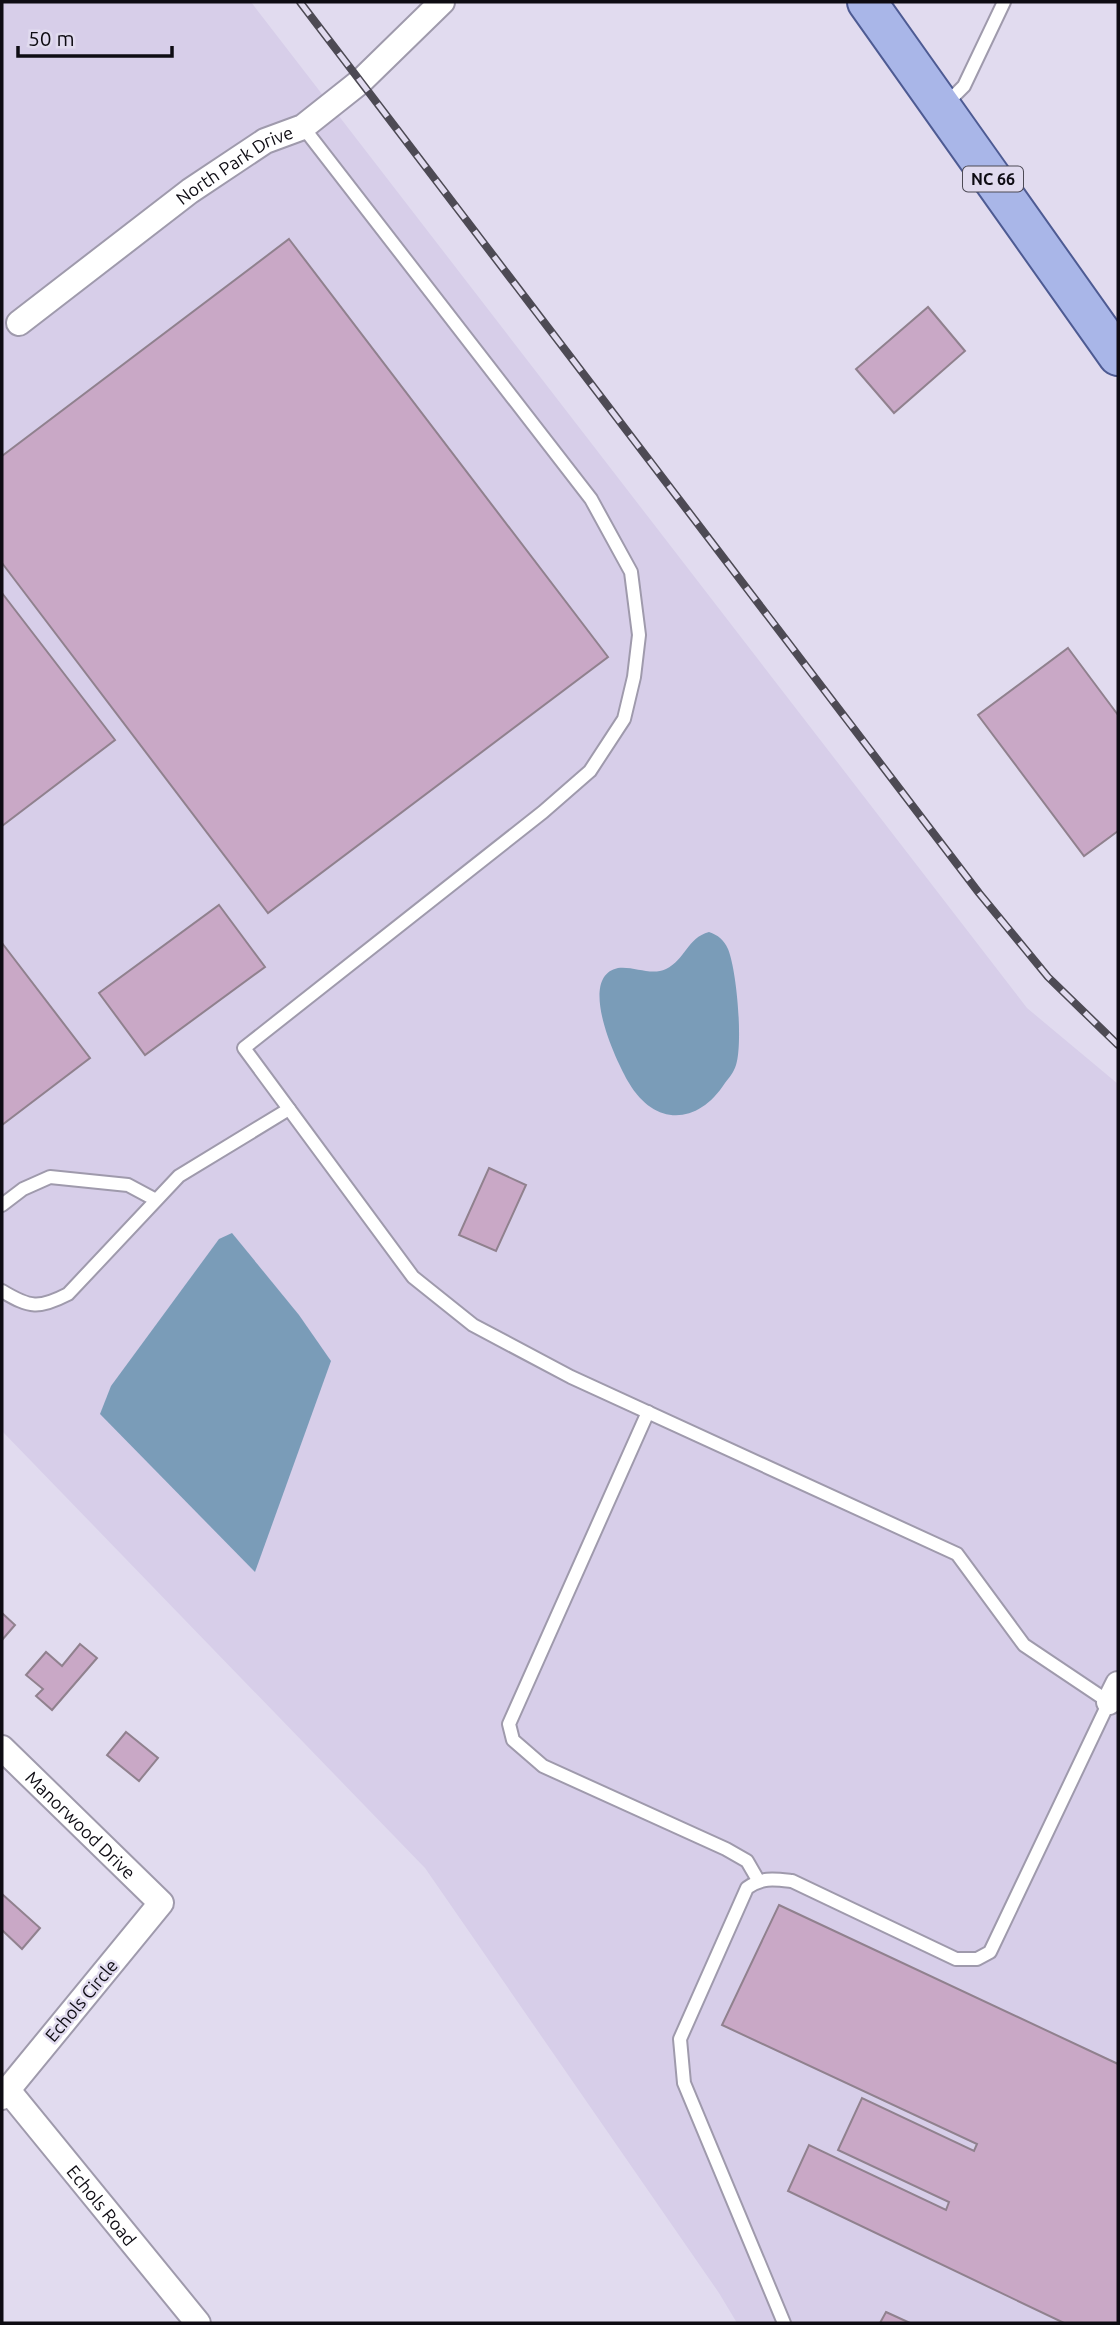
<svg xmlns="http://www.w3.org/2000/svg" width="1120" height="2325" font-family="Ubuntu,sans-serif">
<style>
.built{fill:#d7cee9}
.water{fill:#7a9cb8}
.building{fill:#c9a8c6;stroke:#90818e;stroke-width:2}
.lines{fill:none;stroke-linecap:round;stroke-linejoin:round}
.service-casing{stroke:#9f9aac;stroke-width:16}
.minor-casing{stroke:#9f9aac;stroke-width:28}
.primary-casing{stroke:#4e5b93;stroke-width:42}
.service{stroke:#fff;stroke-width:12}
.minor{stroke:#fff;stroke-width:24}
.primary{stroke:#a9b6e8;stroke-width:38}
.rail-casing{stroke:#4d4a54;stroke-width:8}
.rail{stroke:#e1dbef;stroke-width:5;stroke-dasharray:16;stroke-linecap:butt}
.labels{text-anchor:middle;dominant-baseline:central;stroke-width:5;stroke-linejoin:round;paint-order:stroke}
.shield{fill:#e1dbef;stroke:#4d4a55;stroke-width:2}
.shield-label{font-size:16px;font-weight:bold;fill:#0e0c13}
.street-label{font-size:18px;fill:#0e0c13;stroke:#e1dbef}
</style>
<rect width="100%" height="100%" fill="#e1dbef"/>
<polygon class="built" points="2,2 251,2 1027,1008 1118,1084 1118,2323 737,2323 719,2293 425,1868 2,1431"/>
<g class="water">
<path d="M 709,932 C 718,935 724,940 728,949 C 737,971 743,1043 736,1065 C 734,1072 729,1078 725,1083 C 698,1125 655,1127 629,1083 C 617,1063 576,977 618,968 C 634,966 651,976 666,969 C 685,960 687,938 709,932 Z"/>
<polygon points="232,1233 299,1315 331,1361 255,1572 100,1414 111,1386 219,1239"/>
</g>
<g class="building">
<polygon points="289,239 608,657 268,913 2,563 2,456"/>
<polygon points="928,307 965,351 894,413 856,369"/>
<polygon points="2,593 115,740 2,826"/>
<polygon points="1068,648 1118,715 1118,831 1084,856 978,715"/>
<polygon points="219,905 265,967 145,1055 99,993"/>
<polygon points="2,943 90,1058 2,1125"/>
<polygon points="489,1168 526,1185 496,1251 459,1235"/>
<polygon points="2,1613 15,1625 2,1640"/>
<polygon points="80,1644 97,1658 52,1710 36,1696 43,1689 26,1675 46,1652 62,1666"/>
<polygon points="126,1732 158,1758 139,1781 107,1755"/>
<polygon points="2,1894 40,1928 22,1949 2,1930"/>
<polygon points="779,1905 1118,2064 1118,2323 1064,2323 788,2191 809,2145 946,2210 949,2202 838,2150 862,2098 974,2151 977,2144 722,2025"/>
<polygon points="886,2312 910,2323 880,2323"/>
</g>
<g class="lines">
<g class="service-casing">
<g id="service">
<polyline points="946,104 964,86 1004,2"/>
<path d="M 303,127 L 591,499 L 631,572 L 639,635 L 634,677 L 624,719 L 590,771 L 543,812 L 244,1048 L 413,1277 L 473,1325 L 571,1377 L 957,1554 L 1024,1645 L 1109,1702 L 990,1952 L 977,1959 L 956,1959 L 792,1881 C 774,1879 762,1877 747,1888 L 680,2039 L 684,2083 L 784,2323"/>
<polyline points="2,1205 23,1189 50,1177 128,1185 156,1200"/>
<path d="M 2,1291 C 30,1308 39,1309 68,1294 L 179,1176 L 289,1109"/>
<polyline points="648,1412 509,1724 513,1740 543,1766 726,1849 747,1861 758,1880"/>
</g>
</g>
<g class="minor-casing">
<g id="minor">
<path id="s1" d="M 19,323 L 190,191 L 265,141 L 303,127 L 361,81 L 442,2"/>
<polyline points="1109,1702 1118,1684"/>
<path id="s2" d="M 2,1748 L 161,1903 L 2,2097"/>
<path id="s3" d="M 7,2089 L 198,2323"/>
</g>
</g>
<g class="primary-casing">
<polyline id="primary" points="867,2 1118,356"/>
</g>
<use href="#service" class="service"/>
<use href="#minor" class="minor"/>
<use href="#primary" class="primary"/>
<g class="rail-casing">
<polyline id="rail" points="300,2 979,893 1048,977 1118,1045"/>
</g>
<use href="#rail" class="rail"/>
</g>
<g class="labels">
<rect class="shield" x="963" y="166.5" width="60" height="25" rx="5"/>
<g class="shield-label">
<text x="993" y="179">NC 66</text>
</g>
<g class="street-label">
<text stroke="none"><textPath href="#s1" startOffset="268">North Park Drive</textPath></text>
<text stroke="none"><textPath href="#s2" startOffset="110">Manorwood Drive</textPath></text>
<text transform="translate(81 2000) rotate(-50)">Echols Circle</text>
<text stroke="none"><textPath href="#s3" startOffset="150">Echols Road</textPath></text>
</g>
</g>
<rect width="1120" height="2325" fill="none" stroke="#0e0c13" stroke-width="7"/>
<path d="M18 46v10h154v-10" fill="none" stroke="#0e0c13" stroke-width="3.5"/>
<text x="28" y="46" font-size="21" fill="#0e0c13" stroke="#e1dbef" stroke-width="5" paint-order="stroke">50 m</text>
</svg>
